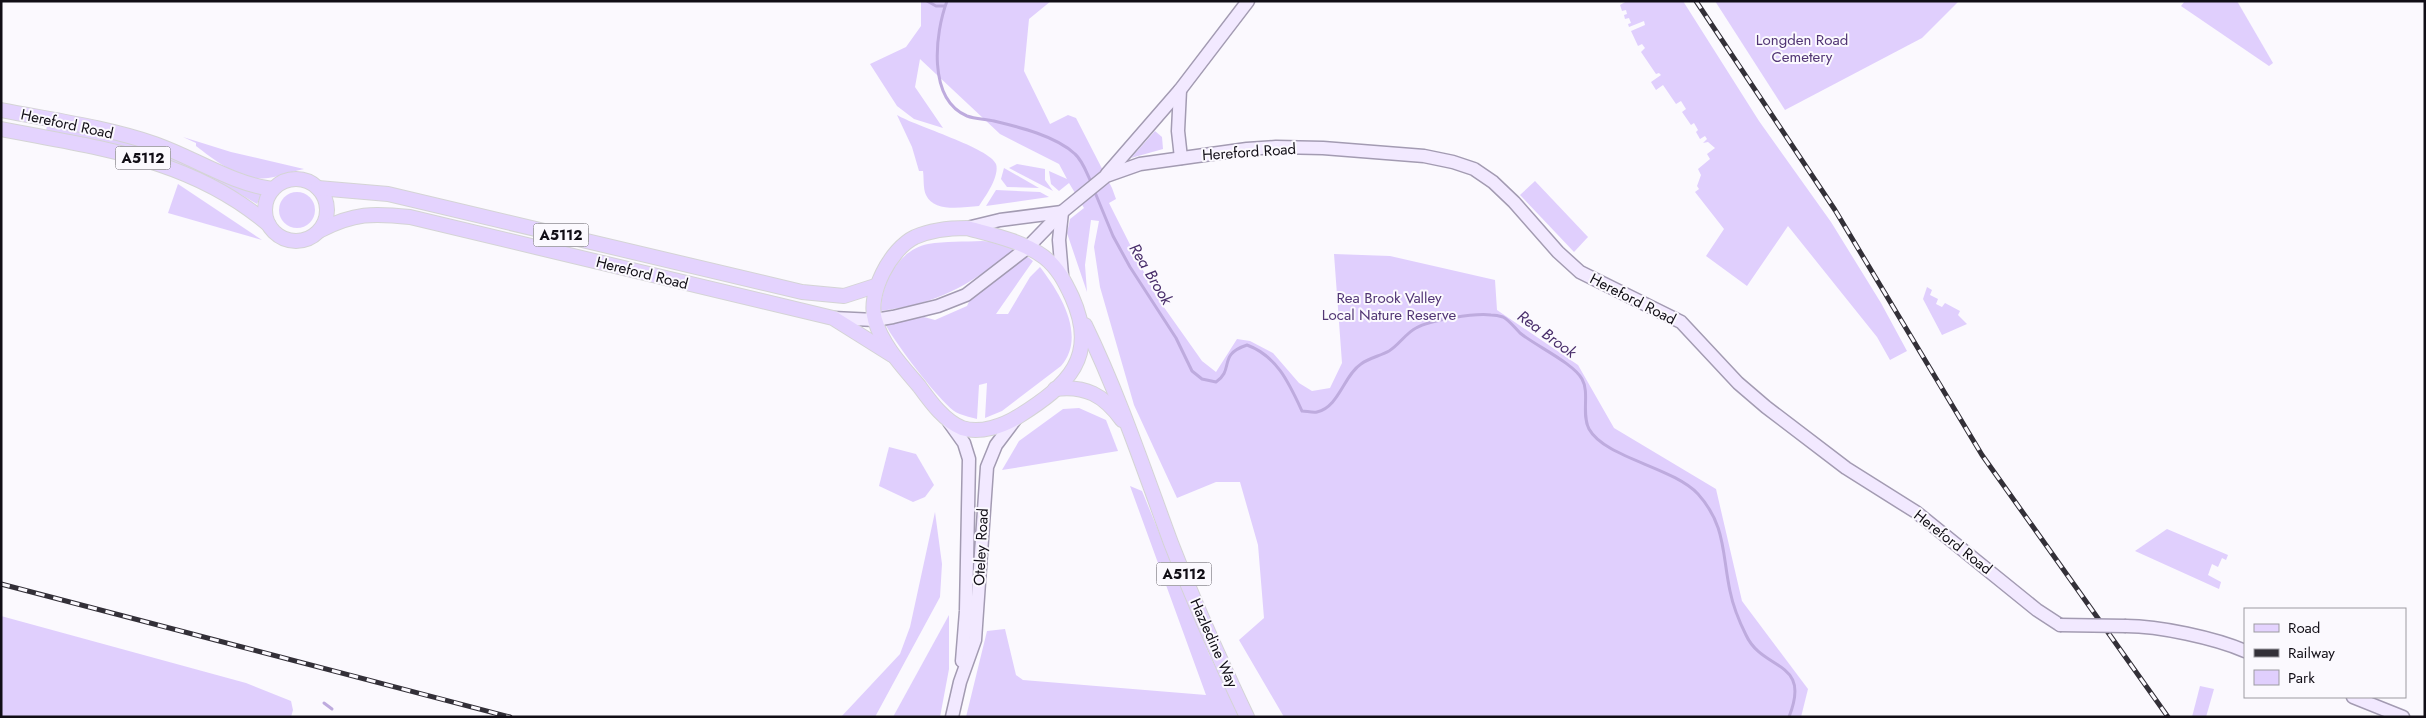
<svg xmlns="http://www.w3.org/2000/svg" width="2426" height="718" font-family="Jost,sans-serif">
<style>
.green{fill:#e0cffd}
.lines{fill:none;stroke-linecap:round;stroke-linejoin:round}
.stream{stroke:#beabde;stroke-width:3}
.secondary-casing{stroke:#a39bb2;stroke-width:15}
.primary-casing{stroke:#d4d4d5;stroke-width:16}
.secondary{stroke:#f2e9ff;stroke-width:12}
.primary{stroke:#e4d3fe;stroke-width:14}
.rail-casing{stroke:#333038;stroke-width:5}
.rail{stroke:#fbf9fe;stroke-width:3;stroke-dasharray:9;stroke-linecap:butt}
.secondary-bridge-casing{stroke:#a39bb2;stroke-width:15;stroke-linecap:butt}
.secondary-bridge{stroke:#f2e9ff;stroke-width:12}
.labels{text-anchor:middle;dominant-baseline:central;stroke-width:4;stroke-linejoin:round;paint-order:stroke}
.shield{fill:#fbf9fe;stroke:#57545c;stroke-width:1}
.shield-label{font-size:14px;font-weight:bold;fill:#110e16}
.park-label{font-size:15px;fill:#513574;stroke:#fbf9fe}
.street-label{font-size:15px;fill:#110e16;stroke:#fbf9fe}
.water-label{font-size:16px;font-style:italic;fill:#492e6b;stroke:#fbf9fe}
</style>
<rect width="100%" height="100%" fill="#fbf9fe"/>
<g class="green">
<polygon points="921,1 1051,1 1029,19 1024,71 1050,124 1068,115 1076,118 1112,188 1116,199 1109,203 1156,296 1202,361 1216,372 1237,339 1250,341 1273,353 1299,383 1312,391 1330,388 1342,363 1334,254 1390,256 1495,280 1497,310 1578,365 1614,428 1716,489 1742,601 1808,689 1801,717 1284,717 1239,640 1264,618 1258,545 1240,482 1216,482 1177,498 1134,405 1100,287 1094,247 1099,221 1091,220 1085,265 1087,292 1067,233 1070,219 1084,208 1069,183 1059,191 1051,184 1049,171 1067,179 1059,164 1000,134 920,59 915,87 943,128 914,119 897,106 870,64 906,47 921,26"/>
<polygon points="1627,1 1683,1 1759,121 1831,222 1881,303 1907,351 1890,360 1877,337 1788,226 1747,286 1706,256 1724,229 1695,192 1699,189 1697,186 1701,175 1698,169 1710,159 1707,154 1715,148 1708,142 1703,143 1707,139 1705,136 1700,139 1696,132 1698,130 1694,123 1691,125 1682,112 1686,109 1681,101 1676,104 1663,85 1656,90 1651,82 1661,75 1659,73 1656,74 1641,52 1645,48 1642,44 1638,46 1631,31 1645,25 1644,21 1629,27 1628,24 1631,23 1629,18 1625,19 1624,15 1627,14 1626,10 1622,11 1620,5"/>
<polygon points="1715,1 1959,1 1922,38 1785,110"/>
<polygon points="2185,1 2237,1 2273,63 2269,66 2181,6"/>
<path d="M 897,115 C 915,126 990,148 996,164 C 1000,176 985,197 979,206 C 963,207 934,213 926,195 C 923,189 924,178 923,171 L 919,171 L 912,147 Z"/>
<path d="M 47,125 C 87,133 128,141 166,155 C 198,167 229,189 262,193 L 257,204 C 185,160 128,146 46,131 Z"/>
<polygon points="1155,131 1162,137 1163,149 1131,158"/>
<path d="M 183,137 L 231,152 L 304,169 C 294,171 284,175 274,177 C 245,184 218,163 196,146 L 196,143 Z"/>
<polygon points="1017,164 1045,169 1045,180 1053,191 1009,168"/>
<polygon points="1004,168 1039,188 1007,187 1001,179"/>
<polygon points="1535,181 1588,237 1574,252 1520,195"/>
<polygon points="178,184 262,240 168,213"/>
<polygon points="996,190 1040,192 1049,197 986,206"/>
<circle cx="297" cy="210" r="18"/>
<path d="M 982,241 L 996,242 L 1016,249 C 967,286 943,302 881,311 C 881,284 898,250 928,244 C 945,241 965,242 982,241 Z"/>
<path d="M 1023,253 L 1033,261 L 996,314 L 1008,314 L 1030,277 L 1040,267 C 1060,293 1087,336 1061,366 L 1002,411 L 985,418 L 987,383 L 979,385 L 977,419 C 970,417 960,415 954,411 C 936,397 896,344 885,324 L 924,317 L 935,320 L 967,306 L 972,295 Z"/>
<polygon points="1927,287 1932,290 1930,295 1938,299 1936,304 1942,307 1945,303 1960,311 1958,315 1967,324 1942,335 1923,299"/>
<polygon points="1079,408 1106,420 1118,451 1002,470 1019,441 1063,409"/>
<polygon points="889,447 916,454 934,485 925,497 913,502 879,486"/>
<polygon points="1130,486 1142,491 1209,654 1240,717 966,717 987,631 1005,629 1016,675 1023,680 1206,695"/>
<polygon points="935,512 942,564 940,597 875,717 841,717 900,654 910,627"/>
<polygon points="2167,529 2228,555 2226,560 2222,558 2218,567 2212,564 2208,575 2221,582 2219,589 2135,551"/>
<polygon points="949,615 949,669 940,717 893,717"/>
<polygon points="1,616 246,683 291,701 293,710 291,717 1,717"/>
<polygon points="2200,686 2214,689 2206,717 2192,717"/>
</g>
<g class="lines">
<g class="stream">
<polyline points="927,1 936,6 944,6"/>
<path d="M 947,1 C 935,33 927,99 967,116 C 975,119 986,119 994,121 C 1019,127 1056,136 1075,154 C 1083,161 1087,174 1092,184"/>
<path d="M 1094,190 L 1113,236 L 1130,267 L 1176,338 L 1192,371 L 1202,379 L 1216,382 C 1235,369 1217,355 1247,345 C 1277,356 1289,383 1302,411 C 1306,411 1313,413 1317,412 C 1339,407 1344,375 1361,364 C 1369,358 1380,356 1389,351 C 1399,345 1406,333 1416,328 C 1430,320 1475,313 1491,315 C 1495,315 1500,316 1503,317 C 1509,320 1515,328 1520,333 C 1536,346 1573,363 1582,379 C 1590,393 1581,414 1589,429 C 1605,458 1673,467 1698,494 C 1726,525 1722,554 1730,591 C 1733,606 1739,621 1746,635 C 1763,672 1812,659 1789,717"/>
<polyline points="324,703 332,709"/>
</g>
<g class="secondary-casing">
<g id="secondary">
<polyline points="1180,90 1178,131 1181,158"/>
<polyline points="1107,174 1180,90 1248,1"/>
<polyline points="1062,212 1059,240 1062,275"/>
<polyline points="967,228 1000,220 1062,212"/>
<polyline points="833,318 875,320 893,317 938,306 966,295 1027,248 1062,212 1106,176 1140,164 1247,149 1276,147 1323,148 1424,156 1453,162 1474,169 1493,182 1514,202 1558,252 1580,272 1681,322 1738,383 1766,407 1846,468 1916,512 2037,610 2060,625"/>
<polyline points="949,422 964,443 969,459 966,611 962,661"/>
<path d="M 2126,626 C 2159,626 2215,638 2245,651"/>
<polyline points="2353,697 2403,717"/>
<polyline points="952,717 960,682 975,640 987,467 996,445 1017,417"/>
</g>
</g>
<g class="primary-casing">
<g id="primary">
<path d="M 1,110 C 52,120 106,127 155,144 C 195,158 230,183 272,189"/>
<path d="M 1,129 C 98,148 191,158 269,225"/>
<circle cx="296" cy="210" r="31"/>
<polyline points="318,188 388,194 802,292 844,296 875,286"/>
<path d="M 967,228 C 993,235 1022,241 1044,257 C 1058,268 1065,282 1072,297 C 1099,357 1068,385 1019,416 C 1003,426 980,434 962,428 C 944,421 930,401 919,386 C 903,367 882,345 875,320 C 867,294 890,249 915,237 C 931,230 950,228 967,228 Z"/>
<path d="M 321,230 C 354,213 373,213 410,217 L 833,318 L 892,355"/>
<path d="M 1085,325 C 1119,395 1144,470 1171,543 C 1194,602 1220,660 1247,717"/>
<path d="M 1055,389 C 1085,385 1104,395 1122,420"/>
</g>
</g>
<use href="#secondary" class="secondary"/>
<use href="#primary" class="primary"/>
<g class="rail-casing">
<g id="rail">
<polyline points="1696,1 1835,210 1982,455 2168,717"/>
<polyline points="1,584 510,717"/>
</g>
</g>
<use href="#rail" class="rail"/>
<g class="secondary-bridge-casing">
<polyline id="secondary-bridge" points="2060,625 2126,626"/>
</g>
<use href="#secondary-bridge" class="secondary-bridge"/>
</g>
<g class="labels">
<g class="shield">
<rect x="115.5" y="146.5" width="55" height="23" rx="4"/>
<rect x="533.5" y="223.5" width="55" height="23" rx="4"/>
<rect x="1156.5" y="562.5" width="55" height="23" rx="4"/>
</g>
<g class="shield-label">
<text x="143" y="158">A5112</text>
<text x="561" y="235">A5112</text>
<text x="1184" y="574">A5112</text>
</g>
<g class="park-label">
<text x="1802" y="40">Longden Road<tspan x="1802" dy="17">Cemetery</tspan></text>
<text x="1389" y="298">Rea Brook Valley<tspan x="1389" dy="17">Local Nature Reserve</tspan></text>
</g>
<g class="street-label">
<text transform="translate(67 124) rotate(12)">Hereford Road</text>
<text transform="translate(1249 152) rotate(-4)">Hereford Road</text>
<text transform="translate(642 273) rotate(14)">Hereford Road</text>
<text transform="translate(1633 299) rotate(27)">Hereford Road</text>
<text transform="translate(1953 542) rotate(38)">Hereford Road</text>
<text transform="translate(981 547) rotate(-87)">Oteley Road</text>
<text transform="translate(1214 643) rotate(66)">Hazledine Way</text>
</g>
<g class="water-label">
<text transform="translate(1151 274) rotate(59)">Rea Brook</text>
<text transform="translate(1547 334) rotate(36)">Rea Brook</text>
</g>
</g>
<rect width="2426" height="718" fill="none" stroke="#110e16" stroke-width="5"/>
<rect x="2244" y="608" width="162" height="90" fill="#fbf9fe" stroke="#9d9ba1"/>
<rect x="2254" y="624" width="25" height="8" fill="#e4d3fe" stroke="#9d9ba1"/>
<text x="2288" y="633" font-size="15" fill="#110e16">Road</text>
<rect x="2254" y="649" width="25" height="8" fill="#333038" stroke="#9d9ba1"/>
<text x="2288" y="658" font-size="15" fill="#110e16">Railway</text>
<rect x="2254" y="670" width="25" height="15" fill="#e0cffd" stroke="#9d9ba1"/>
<text x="2288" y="683" font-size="15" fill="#110e16">Park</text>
</svg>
